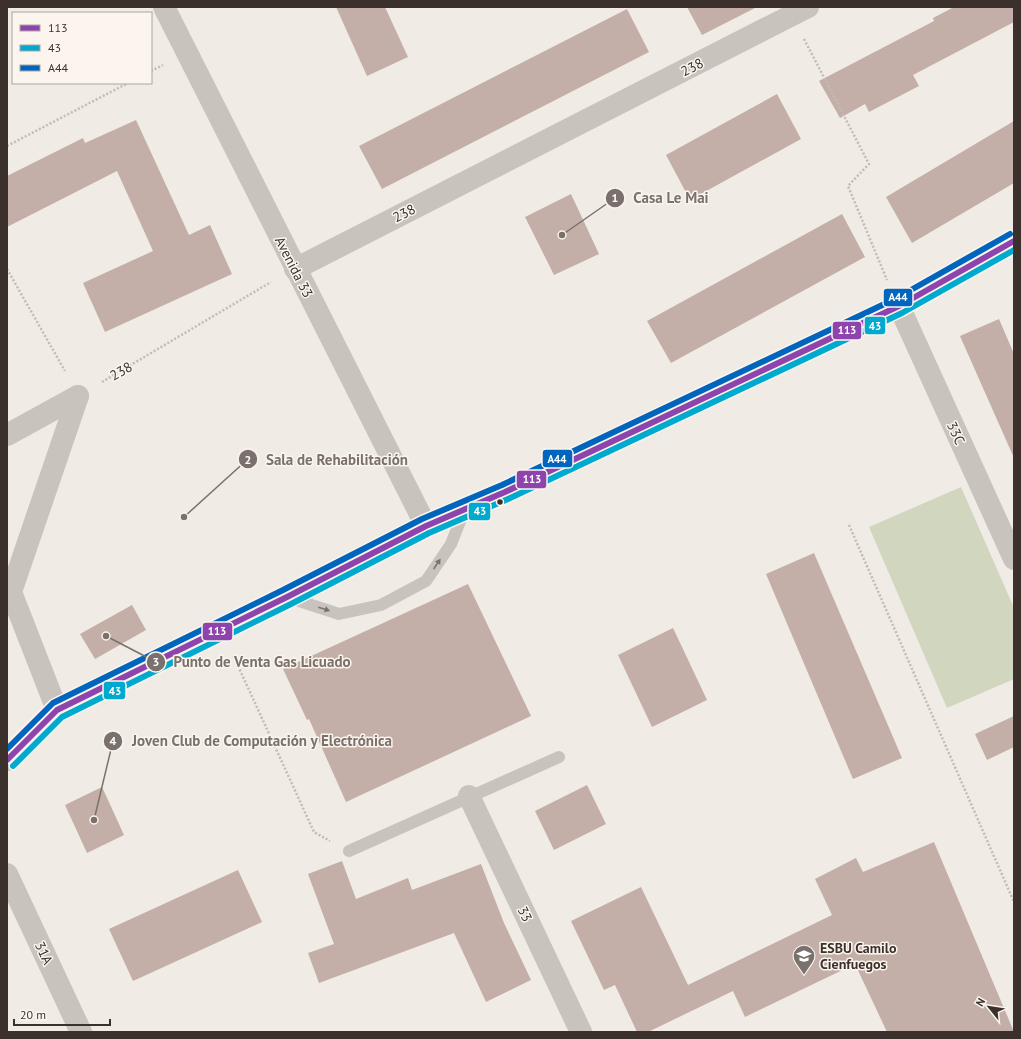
<svg xmlns="http://www.w3.org/2000/svg" width="1021" height="1039" font-family="'PT Sans',sans-serif">
<style>
.green{fill:#d1d6bf}
.building{fill:#c3afa7}
.lines{fill:none;stroke-linecap:round;stroke-linejoin:round}
.path{stroke:#c2bbb6;stroke-width:2.5;stroke-dasharray:2 2;stroke-linecap:butt}
.service{stroke:#c9c3be;stroke-width:12}
.minor{stroke:#c9c3be;stroke-width:22}
.tertiary{stroke:#c9c3be;stroke-width:22}
.bus-1-casing{stroke:#fbf5ee;stroke-width:9}
.bus-2-casing{stroke:#fbf5ee;stroke-width:9}
.bus-3-casing{stroke:#fbf5ee;stroke-width:9}
.bus-1{stroke:#8e44ad;stroke-width:6}
.bus-2{stroke:#00a9ce;stroke-width:6}
.bus-3{stroke:#0065bd;stroke-width:6}
.oneway{fill:#7b726d}
.bus-dot{fill:#3b302b;stroke:#fbf5ee;stroke-width:1.5}
.labels{text-anchor:middle;dominant-baseline:central;stroke-width:3;stroke-linejoin:round;paint-order:stroke}
.street-label{font-size:14px;fill:#3b302b;stroke:#fbf5ee}
.poi-label{font-size:14px;font-weight:bold;fill:#3b302b;stroke:#fbf5ee;text-anchor:start}
.leader{fill:none;stroke:#7a716c;stroke-width:1.5}
.callout-dot{fill:#7a716c;stroke:#fbf5ee;stroke-width:1.5}
.mark-label{font-size:12px;text-anchor:middle;font-weight:bold;fill:#fff}
.callout-label{font-size:15px;text-anchor:middle;font-weight:bold;fill:#7a716c;stroke:#fbf5ee;stroke-width:3;stroke-linejoin:round;paint-order:stroke}
.line-badge{stroke:#fbf5ee;stroke-width:1.5}
.badge-label{font-size:11px;text-anchor:middle;font-weight:bold;fill:#fff}
</style>
<rect width="100%" height="100%" fill="#f0ebe5"/>
<polygon class="green" points="961,487 1014,608 1014,679 947,708 869,527"/>
<g class="building">
<polygon points="336,7 385,7 408,57 367,76"/>
<polygon points="687,7 757,7 702,35"/>
<polygon points="954,7 1014,7 1014,22 913,75 919,86 869,112 865,104 840,118 819,81 934,21 933,18"/>
<polygon points="627,9 649,52 382,189 359,146"/>
<polygon points="777,94 801,139 690,200 666,155"/>
<polygon points="136,120 189,235 210,225 232,274 105,332 83,283 153,251 117,171 7,227 7,176 83,138 85,143"/>
<polygon points="1014,121 1014,183 912,243 886,197"/>
<polygon points="571,194 599,254 554,275 525,217"/>
<polygon points="842,214 865,257 671,363 647,321"/>
<polygon points="999,319 1014,354 1014,458 960,336"/>
<polygon points="814,553 902,758 853,779 766,574"/>
<polygon points="468,584 531,716 346,802 309,719 307,720 283,669"/>
<polygon points="132,605 146,630 95,659 80,634"/>
<polygon points="673,628 707,700 652,727 618,655"/>
<polygon points="1014,716 1014,747 987,760 975,734"/>
<polygon points="587,785 606,824 554,850 535,811"/>
<polygon points="102,787 124,835 87,853 65,805"/>
<polygon points="934,842 1014,1032 887,1032 855,964 745,1017 733,991 648,1032 637,1032 615,985 604,990 571,921 641,887 688,985 832,915 815,879 856,858 863,872"/>
<polygon points="342,861 356,899 408,878 412,890 481,864 504,923 531,980 486,1002 454,933 319,983 308,953 334,944 308,874"/>
<polygon points="238,870 262,922 133,981 109,929"/>
</g>
<g class="lines">
<g class="path">
<polyline points="804,39 869,164 848,186 887,280"/>
<polyline points="151,71 163,65"/>
<polyline points="7,146 128,83"/>
<polyline points="7,269 65,371"/>
<polyline points="102,382 271,282"/>
<polyline points="849,525 1014,902"/>
<polyline points="233,655 314,832 330,841"/>
</g>
<g class="service">
<polyline points="287,597 339,614 381,605 426,581 451,544 465,509"/>
<polyline points="349,851 559,757"/>
</g>
<g class="minor">
<polyline points="295,269 808,7"/>
<polyline points="899,306 1014,559"/>
<polyline points="7,435 78,396"/>
<polyline points="7,590 11,592 78,396"/>
<polyline points="11,592 57,710"/>
<polyline points="469,796 581,1032"/>
<polyline points="7,874 81,1032"/>
</g>
<g class="tertiary">
<polyline points="164,7 426,526"/>
<polyline points="7,760 57,710 287,597 426,526 505,492 899,306 1014,241"/>
</g>
<g class="bus-1-casing">
<polyline id="bus-1" points="7,760 57,710 287,597 426,526 505,492 899,306 1014,241"/>
</g>
<g class="bus-2-casing">
<polyline id="bus-2" points="13,766 62,717 291,604 429,533 508,499 902,313 1014,250"/>
</g>
<g class="bus-3-casing">
<polyline id="bus-3" points="7,749 53,703 283,590 422,519 502,485 895,299 1010,234"/>
</g>
<use href="#bus-1" class="bus-1"/>
<use href="#bus-2" class="bus-2"/>
<use href="#bus-3" class="bus-3"/>
</g>
<defs><path id="oneway-solid" d="M-6-.8H1V-3.2L6.5 0L1 3.2V.8H-6Z"/></defs>
<g class="oneway">
<use href="#oneway-solid" transform="translate(437 564) rotate(-56)"/>
<use href="#oneway-solid" transform="translate(324 609) rotate(18)"/>
</g>
<defs>
<g id="school-pin" transform="scale(1.15)"><path d="M0 17L-7.5 6A9.5 9.5 0 1 1 7.5 6Z" fill="#7a716c" stroke="#fbf5ee"/><path d="M0-5L7-2L0 1L-7-2ZM-4 1L0 2.5L4 1V4Q0 6-4 4Z" fill="#fff"/></g>
</defs>
<g fill-rule="evenodd">
<use href="#school-pin" x="804" y="956"/>
</g>
<circle class="bus-dot" cx="500" cy="502" r="3.5"/>
<g class="labels">
<g class="street-label">
<text transform="translate(692 67) rotate(-27)">238</text>
<text transform="translate(404 213) rotate(-27)">238</text>
<text transform="translate(294 267) rotate(63)">Avenida 33</text>
<text transform="translate(121 371) rotate(-30)">238</text>
<text transform="translate(956 433) rotate(65)">33C</text>
<text transform="translate(525 914) rotate(65)">33</text>
<text transform="translate(44 953) rotate(65)">31A</text>
</g>
<g class="poi-label">
<text x="820" y="948">ESBU Camilo<tspan x="820" dy="16">Cienfuegos</tspan></text>
</g>
</g>
<path class="leader" d="M562 235L615 198M184 517L248 459M106 636L156 662M94 820L113 741"/>
<g class="callout-dot">
<circle cx="562" cy="235" r="4"/>
<circle cx="184" cy="517" r="4"/>
<circle cx="106" cy="636" r="4"/>
<circle cx="94" cy="820" r="4"/>
<circle cx="615" cy="198" r="10"/>
<circle cx="248" cy="459" r="10"/>
<circle cx="156" cy="662" r="10"/>
<circle cx="113" cy="741" r="10"/>
</g>
<g class="mark-label">
<text x="615" y="202">1</text>
<text x="248" y="464">2</text>
<text x="156" y="666">3</text>
<text x="113" y="745">4</text>
</g>
<g class="callout-label">
<text x="671" y="203">Casa Le Mai</text>
<text x="337" y="465">Sala de Rehabilitación</text>
<text x="262" y="667">Punto de Venta Gas Licuado</text>
<text x="262" y="746">Joven Club de Computación y Electrónica</text>
</g>
<g class="line-badge">
<rect x="883" y="288" width="30" height="19" rx="4" fill="#0065bd"/>
<rect x="864" y="316" width="22" height="19" rx="4" fill="#00a9ce"/>
<rect x="832" y="321" width="30" height="19" rx="4" fill="#8e44ad"/>
<rect x="542" y="449" width="31" height="19" rx="4" fill="#0065bd"/>
<rect x="516" y="470" width="31" height="19" rx="4" fill="#8e44ad"/>
<rect x="468" y="502" width="23" height="19" rx="4" fill="#00a9ce"/>
<rect x="202" y="622" width="31" height="19" rx="4" fill="#8e44ad"/>
<rect x="103" y="681" width="23" height="19" rx="4" fill="#00a9ce"/>
</g>
<g class="badge-label">
<text x="898" y="301">A44</text>
<text x="875" y="330">43</text>
<text x="847" y="334">113</text>
<text x="557" y="463">A44</text>
<text x="532" y="483">113</text>
<text x="480" y="515">43</text>
<text x="217" y="635">113</text>
<text x="115" y="695">43</text>
</g>
<rect width="1021" height="1039" fill="none" stroke="#3b302b" stroke-width="16"/>
<rect x="12" y="12" width="140" height="72" fill="#fbf5ee" stroke="#aea6a0"/>
<rect x="20" y="25" width="20" height="6" fill="#8e44ad" stroke="#aea6a0"/>
<text x="48" y="32" font-size="12" fill="#3b302b">113</text>
<rect x="20" y="45" width="20" height="6" fill="#00a9ce" stroke="#aea6a0"/>
<text x="48" y="52" font-size="12" fill="#3b302b">43</text>
<rect x="20" y="65" width="20" height="6" fill="#0065bd" stroke="#aea6a0"/>
<text x="48" y="72" font-size="12" fill="#3b302b">A44</text>
<g transform="translate(989 1007) rotate(300)" stroke="#fbf5ee" stroke-width="3" paint-order="stroke">
<path d="M0-3L7 15L0 10L-7 15Z" fill="#3b302b"/>
<text y="-6" font-size="11" font-weight="bold" text-anchor="middle" fill="#3b302b">N</text>
</g>
<path d="M14 1019v6h96v-6" fill="none" stroke="#3b302b" stroke-width="2"/>
<text x="20" y="1019" font-size="12" fill="#3b302b" stroke="#fbf5ee" stroke-width="3" paint-order="stroke">20 m</text>
</svg>
